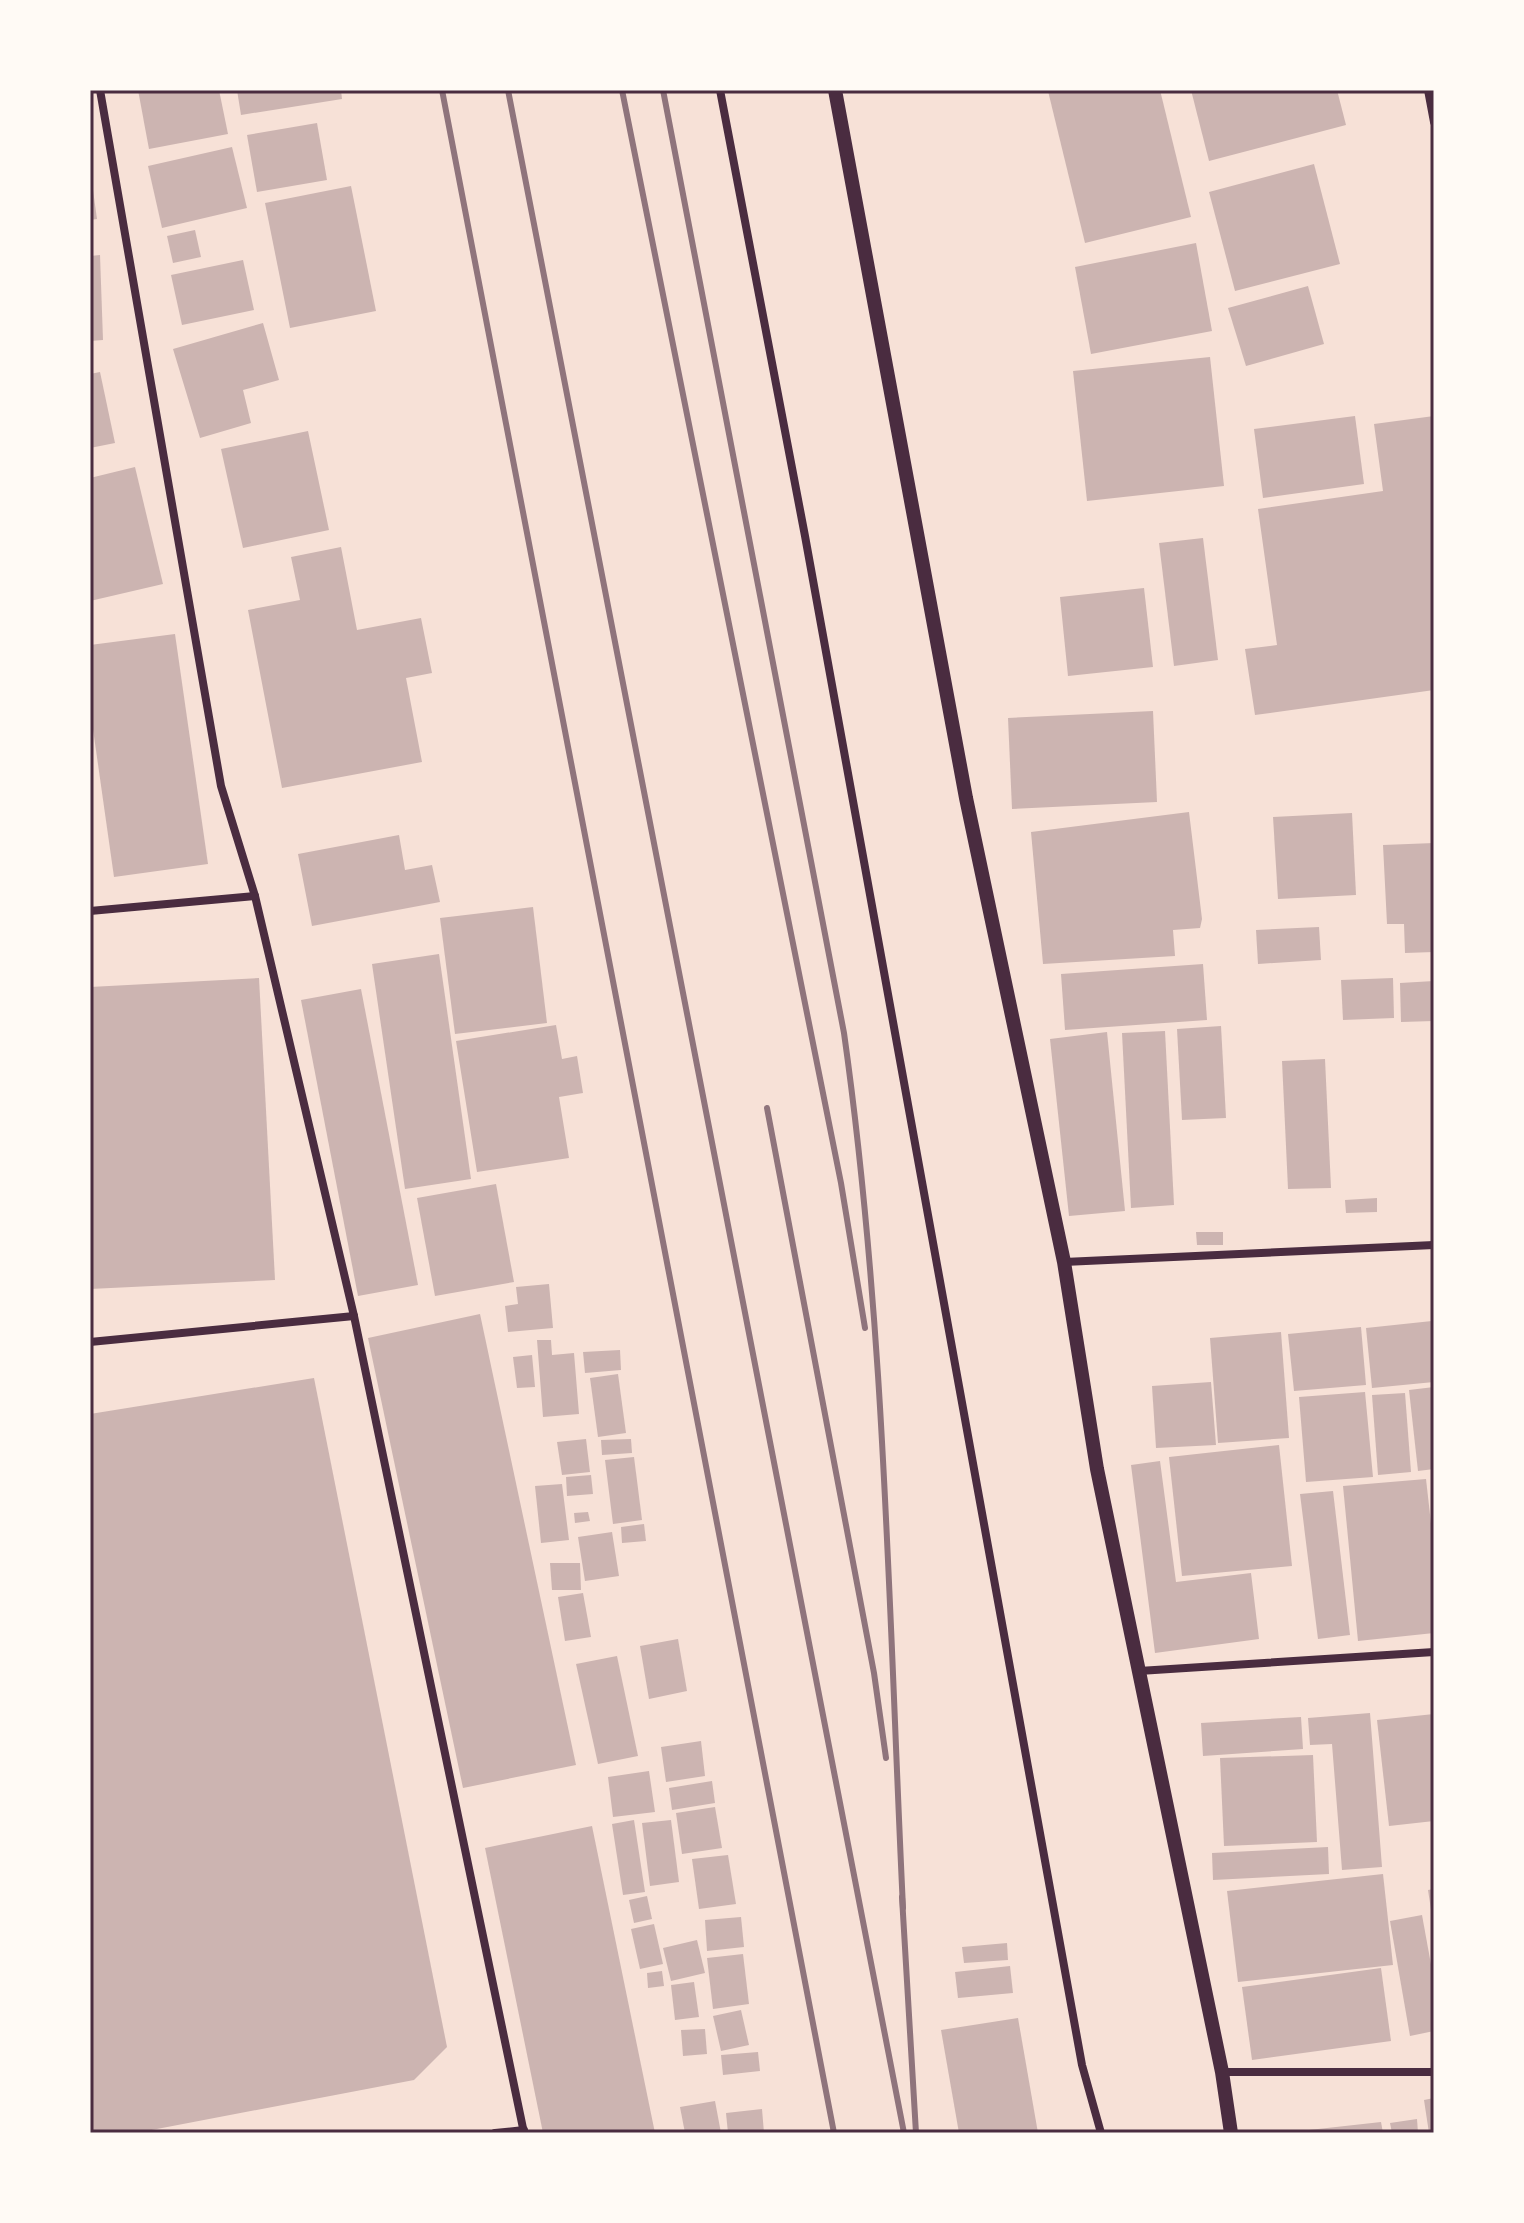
<svg xmlns="http://www.w3.org/2000/svg" width="1524" height="2223" font-family="'Open Sans',sans-serif">
<style>
.building{fill:#ccb4b1}
.lines{fill:none;stroke-linecap:round;stroke-linejoin:round}
.minor{stroke:#4a2c40;stroke-width:8}
.tertiary{stroke:#4a2c40;stroke-width:14}
.rail{stroke:#8f747c;stroke-width:6}
.neatline{fill:none;stroke:#4a2c40;stroke-width:3}
</style>
<rect width="100%" height="100%" fill="#f7e1d7"/>
<g class="building">
<polygon points="138,90 219,90 228,134 149,149"/>
<polygon points="237,90 341,90 342,99 241,115"/>
<polygon points="1160,90 1191,217 1085,243 1048,91"/>
<polygon points="1191,90 1337,90 1346,125 1209,161"/>
<polygon points="317,123 327,180 257,192 247,135"/>
<polygon points="232,147 247,208 162,228 148,166"/>
<polygon points="1314,164 1340,264 1235,291 1209,192"/>
<polygon points="92,183 97,219 90,220 90,184"/>
<polygon points="351,186 376,311 290,328 265,203"/>
<polygon points="195,230 201,257 173,263 167,236"/>
<polygon points="1196,243 1212,331 1091,354 1075,267"/>
<polygon points="100,255 103,340 90,341 90,256"/>
<polygon points="243,260 254,310 182,325 171,275"/>
<polygon points="1308,286 1324,344 1246,366 1228,308"/>
<polygon points="263,323 279,380 243,390 251,423 200,438 173,349"/>
<polygon points="1210,357 1224,486 1087,501 1073,371"/>
<polygon points="100,372 115,443 90,448 90,374"/>
<polygon points="1355,416 1364,484 1263,498 1254,429"/>
<polygon points="1434,416 1434,690 1255,715 1245,649 1277,645 1258,509 1383,491 1374,424"/>
<polygon points="308,431 329,530 243,548 221,449"/>
<polygon points="135,467 163,584 90,601 90,478"/>
<polygon points="1203,538 1218,660 1174,666 1159,543"/>
<polygon points="341,547 357,630 421,618 432,673 406,678 422,762 282,788 248,610 300,600 291,557"/>
<polygon points="1144,588 1153,667 1068,676 1060,597"/>
<polygon points="175,634 208,864 114,877 90,708 90,645"/>
<polygon points="1153,711 1157,802 1012,809 1008,718"/>
<polygon points="1189,812 1202,919 1200,928 1173,930 1175,956 1043,964 1031,832"/>
<polygon points="1352,813 1356,895 1278,899 1273,817"/>
<polygon points="399,835 405,870 432,865 440,902 312,926 298,854"/>
<polygon points="1434,843 1434,952 1405,953 1404,924 1387,924 1383,845"/>
<polygon points="533,907 547,1023 455,1034 440,918"/>
<polygon points="1319,927 1321,960 1258,964 1256,930"/>
<polygon points="439,954 471,1179 405,1189 372,964"/>
<polygon points="1203,964 1207,1020 1065,1030 1061,974"/>
<polygon points="259,978 275,1280 90,1289 90,987"/>
<polygon points="1393,978 1394,1018 1343,1020 1341,980"/>
<polygon points="1434,981 1434,1021 1401,1022 1400,983"/>
<polygon points="361,989 418,1285 358,1296 301,1000"/>
<polygon points="556,1025 562,1059 577,1056 583,1093 559,1097 569,1158 477,1172 456,1041"/>
<polygon points="1221,1026 1226,1118 1182,1120 1177,1029"/>
<polygon points="1165,1031 1174,1205 1131,1208 1122,1033"/>
<polygon points="1107,1032 1125,1211 1069,1216 1050,1039"/>
<polygon points="1325,1059 1331,1188 1288,1189 1282,1061"/>
<polygon points="496,1184 514,1282 435,1296 417,1198"/>
<polygon points="1377,1198 1377,1212 1346,1213 1345,1200"/>
<polygon points="1196,1232 1223,1232 1223,1245 1197,1245"/>
<polygon points="549,1284 553,1328 508,1332 505,1306 518,1304 516,1287"/>
<polygon points="480,1314 576,1765 463,1788 368,1338"/>
<polygon points="1432,1321 1434,1382 1372,1388 1366,1328"/>
<polygon points="1361,1327 1366,1385 1294,1391 1288,1334"/>
<polygon points="1281,1332 1289,1438 1218,1443 1210,1338"/>
<polygon points="537,1340 551,1340 552,1355 574,1353 579,1414 543,1417"/>
<polygon points="620,1350 621,1370 585,1373 583,1352"/>
<polygon points="532,1355 535,1387 517,1388 513,1357"/>
<polygon points="618,1374 626,1433 598,1437 590,1378"/>
<polygon points="314,1378 447,2047 414,2080 136,2133 90,2133 90,1414"/>
<polygon points="1211,1382 1216,1445 1156,1448 1152,1386"/>
<polygon points="1434,1387 1434,1469 1418,1471 1409,1390"/>
<polygon points="1365,1392 1373,1477 1306,1482 1299,1397"/>
<polygon points="1405,1393 1411,1472 1378,1475 1372,1395"/>
<polygon points="586,1439 590,1472 562,1475 557,1442"/>
<polygon points="631,1439 632,1453 602,1455 601,1440"/>
<polygon points="1279,1445 1292,1566 1182,1576 1169,1457"/>
<polygon points="634,1457 642,1520 613,1524 605,1460"/>
<polygon points="1160,1461 1176,1582 1251,1573 1259,1639 1155,1653 1131,1465"/>
<polygon points="591,1475 593,1494 567,1496 566,1477"/>
<polygon points="1426,1479 1434,1550 1434,1633 1358,1641 1343,1486"/>
<polygon points="562,1484 569,1540 541,1543 535,1486"/>
<polygon points="1333,1491 1350,1635 1318,1639 1300,1494"/>
<polygon points="588,1512 590,1521 575,1523 574,1513"/>
<polygon points="644,1524 646,1541 622,1543 621,1527"/>
<polygon points="612,1532 619,1576 585,1581 578,1537"/>
<polygon points="550,1563 580,1563 581,1590 552,1590"/>
<polygon points="583,1593 591,1637 565,1641 558,1597"/>
<polygon points="678,1639 687,1691 649,1699 640,1646"/>
<polygon points="617,1656 638,1756 598,1764 576,1664"/>
<polygon points="1370,1713 1382,1867 1342,1870 1332,1744 1310,1745 1308,1718"/>
<polygon points="1434,1714 1434,1821 1389,1826 1377,1720"/>
<polygon points="1301,1717 1303,1749 1203,1756 1201,1723"/>
<polygon points="701,1741 705,1776 666,1782 661,1747"/>
<polygon points="1313,1755 1317,1842 1224,1846 1220,1758"/>
<polygon points="649,1771 655,1812 613,1817 608,1777"/>
<polygon points="712,1781 715,1803 672,1810 669,1788"/>
<polygon points="715,1807 722,1848 682,1854 676,1813"/>
<polygon points="634,1820 645,1892 623,1895 612,1824"/>
<polygon points="671,1820 679,1882 650,1886 642,1823"/>
<polygon points="592,1826 655,2133 543,2133 485,1848"/>
<polygon points="1328,1847 1329,1874 1213,1880 1212,1853"/>
<polygon points="728,1855 736,1904 699,1909 692,1859"/>
<polygon points="1383,1874 1393,1965 1238,1982 1227,1891"/>
<polygon points="1434,1889 1434,1915 1432,1916 1428,1890"/>
<polygon points="647,1896 652,1919 634,1923 629,1900"/>
<polygon points="1422,1915 1434,1981 1434,2031 1410,2036 1390,1921"/>
<polygon points="741,1917 744,1947 707,1951 705,1920"/>
<polygon points="654,1924 663,1964 640,1969 631,1929"/>
<polygon points="697,1940 705,1973 671,1981 663,1948"/>
<polygon points="1007,1943 1008,1960 964,1963 962,1947"/>
<polygon points="743,1954 749,2004 713,2009 707,1958"/>
<polygon points="1010,1966 1013,1993 958,1998 955,1972"/>
<polygon points="1381,1968 1391,2041 1252,2060 1242,1987"/>
<polygon points="662,1971 664,1986 648,1988 647,1973"/>
<polygon points="694,1982 699,2017 675,2020 671,1985"/>
<polygon points="741,2010 749,2045 721,2051 713,2016"/>
<polygon points="1018,2018 1038,2133 959,2133 941,2030"/>
<polygon points="705,2029 707,2054 683,2056 681,2030"/>
<polygon points="758,2052 760,2071 723,2075 721,2055"/>
<polygon points="1434,2098 1434,2133 1429,2133 1424,2100"/>
<polygon points="715,2101 721,2133 685,2133 680,2107"/>
<polygon points="762,2109 764,2133 728,2133 726,2113"/>
<polygon points="1417,2119 1418,2133 1392,2133 1390,2123"/>
<polygon points="1381,2122 1383,2133 1300,2133 1300,2131"/>
</g>
<g class="lines">
<g class="minor">
<polyline points="100,90 221,786 255,896 354,1316 524,2133"/>
<polyline points="720,90 805,536 1082,2065 1101,2133"/>
<polyline points="1428,90 1434,122"/>
<polyline points="90,911 255,896"/>
<polyline points="1064,1262 1434,1245"/>
<polyline points="90,1342 354,1316"/>
<polyline points="1139,1671 1434,1652"/>
<polyline points="1222,2072 1434,2072"/>
<polyline points="495,2133 524,2130"/>
</g>
<polyline class="tertiary" points="835,90 966,798 1064,1262 1097,1469 1222,2072 1231,2133"/>
<g class="rail">
<polyline points="442,90 834,2133"/>
<polyline points="508,90 904,2133"/>
<polyline points="622,90 841,1183 865,1328"/>
<path d="M 663,90 L 844,1033 C 885,1323 889,1616 903,1908"/>
<polyline points="767,1108 874,1673 886,1758"/>
<polyline points="902,1897 916,2133"/>
</g>
</g>
<rect width="1524" height="2223" fill="none" stroke="#fffaf5" stroke-width="184"/>
<rect x="92" y="92" width="1340" height="2039" class="neatline"/>
</svg>
